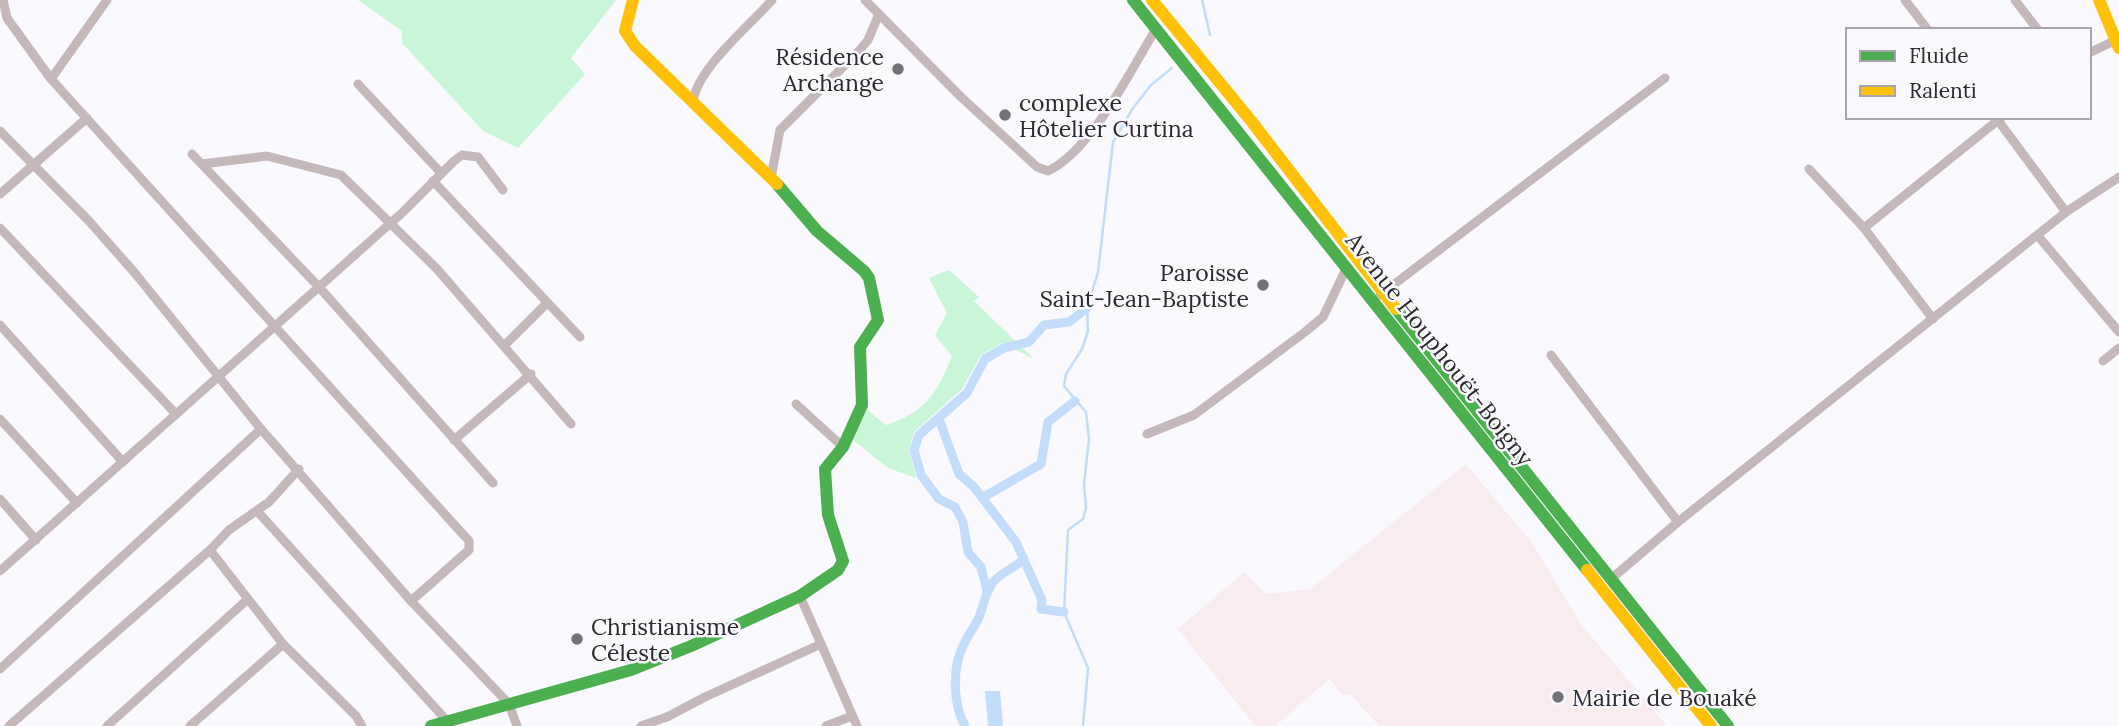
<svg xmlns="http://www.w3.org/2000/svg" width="2119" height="726" font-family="Lora,serif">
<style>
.commercial{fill:#f9ecee}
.green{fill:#c9f5d8}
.water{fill:#c2dcf9}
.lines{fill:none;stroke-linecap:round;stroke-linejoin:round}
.stream{stroke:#c2dcf9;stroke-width:2.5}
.canal{stroke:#c2dcf9;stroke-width:9}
.street{stroke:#c4b8ba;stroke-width:9}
.fast{stroke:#4caf50;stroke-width:12}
.slow{stroke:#ffc107;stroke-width:12}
.poi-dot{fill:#737277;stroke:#f9f8fe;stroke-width:2.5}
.labels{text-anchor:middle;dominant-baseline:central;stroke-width:5;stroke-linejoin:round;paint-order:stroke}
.poi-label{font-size:23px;fill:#2b2a2f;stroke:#f9f8fe;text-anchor:start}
.street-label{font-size:23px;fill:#2b2a2f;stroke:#f9f8fe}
</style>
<rect width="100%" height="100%" fill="#faf9fd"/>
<polygon class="commercial" points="1466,464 1532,543 1580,623 1667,726 1379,726 1350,694 1343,695 1329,679 1276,726 1255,726 1178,629 1244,572 1266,594 1310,589"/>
<g class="green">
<polygon points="358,0 616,0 571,58 585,74 518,148 483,131 402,43 402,31"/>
<path d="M 949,270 L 979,297 L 974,301 L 1034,359 L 1002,343 L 981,355 L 962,389 L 914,432 L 909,450 L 916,478 L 888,468 L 851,438 L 867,410 L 886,425 C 926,412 937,393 952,356 L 935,335 L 947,313 L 929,278 Z"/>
</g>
<polygon class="water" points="985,691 1000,691 1003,726 988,726"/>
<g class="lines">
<g class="stream">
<polyline points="1202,0 1210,35"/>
<polyline points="1083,726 1088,668 1064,612 1068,530 1083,519 1086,508 1084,484 1089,439 1086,412 1064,386 1066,374 1082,349 1088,331 1087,308 1098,272 1113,142 1133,108 1151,85 1172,68"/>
</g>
<g class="canal">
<polyline points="939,419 959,474 974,487 1016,542 1042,600 1041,609 1064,612"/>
<polyline points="982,498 1041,464 1048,422 1075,401"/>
<polyline points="987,591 981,567 968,552 963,522 955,507 939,499 921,475 914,450 919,435 967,393 985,359 1004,348 1029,342 1044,325 1069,322 1087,308"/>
<path d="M 965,726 C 953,705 952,668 963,646 C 967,636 975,627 979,617 C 984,605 985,593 993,582 C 1000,573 1015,568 1024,559"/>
</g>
<g class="street">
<polyline points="3,0 7,18 51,79 469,541 469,550 411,601"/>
<path d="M 865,0 L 961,97 L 1037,167 L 1048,171 C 1092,150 1130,71 1156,29"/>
<polyline points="1905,0 1928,30"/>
<polyline points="2015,0 2038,30"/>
<polyline points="2089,53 2116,40"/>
<polyline points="51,79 107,0"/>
<polyline points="358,84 441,173"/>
<path d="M 693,101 C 699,66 749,27 772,0"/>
<polyline points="1997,119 2066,212"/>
<polyline points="0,131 88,220 134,272 261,429 411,601 509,704 517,726"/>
<polyline points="192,154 319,287 493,483"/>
<polyline points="202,164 267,156 341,175 437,269 571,424"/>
<polyline points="1809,169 1864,228 1933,319"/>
<polyline points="771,178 780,130 859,51 868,40 879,14"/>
<polyline points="433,181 580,337"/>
<polyline points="0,194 87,118"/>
<polyline points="0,228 176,414"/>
<polyline points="1864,228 2002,117"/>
<polyline points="2038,236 2119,332"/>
<polyline points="1380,295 1665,78"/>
<polyline points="0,325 123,462"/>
<polyline points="504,346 546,304"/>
<polyline points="1551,355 1678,522"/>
<polyline points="2103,361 2119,348"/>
<polyline points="796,404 843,447"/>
<polyline points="0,419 77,503"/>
<polyline points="1147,434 1194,415 1305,332 1323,317 1347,267"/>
<polyline points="454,440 531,374"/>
<polyline points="0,499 36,540"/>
<polyline points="258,512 447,721"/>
<polyline points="210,550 283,644 356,716 362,726"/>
<polyline points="0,571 403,212 454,161 462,155 478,157 503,190"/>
<polyline points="1611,579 1678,522 2066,212 2119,177"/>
<polyline points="800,596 857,726"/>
<polyline points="0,669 261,429"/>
<polyline points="9,726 210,550 229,530 269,502 299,469"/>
<polyline points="107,726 248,599"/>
<polyline points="190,726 283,644"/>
<polyline points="641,726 667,717 705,697 821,644"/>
<polyline points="826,726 852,716"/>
</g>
<g class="fast">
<polyline points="1133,0 1587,570"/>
<polyline points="1396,309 1728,726"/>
<polyline points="431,726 631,670 691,646 800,596 838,570 843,561 828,515 825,469 843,447 862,405 860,347 878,320 869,278 864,271 817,231 777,184"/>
</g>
<g class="slow">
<polyline points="633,0 625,31 635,46 777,184"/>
<polyline points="1152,0 1252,122 1396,309"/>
<polyline points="2099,0 2119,48"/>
<polyline points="1587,570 1711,726"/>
</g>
</g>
<g class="poi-dot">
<circle cx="898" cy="69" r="7"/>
<circle cx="1005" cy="115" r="7"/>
<circle cx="1263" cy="285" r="7"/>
<circle cx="577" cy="639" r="7"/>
<circle cx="1558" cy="697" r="7"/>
</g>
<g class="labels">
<g class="poi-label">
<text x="884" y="56" text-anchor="end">Résidence<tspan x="884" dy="26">Archange</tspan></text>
<text x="1019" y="102">complexe<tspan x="1019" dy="26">Hôtelier Curtina</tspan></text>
<text x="1249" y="272" text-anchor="end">Paroisse<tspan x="1249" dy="26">Saint-Jean-Baptiste</tspan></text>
<text x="591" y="626">Christianisme<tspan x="591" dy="26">Céleste</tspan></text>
<text x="1572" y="697">Mairie de Bouaké</text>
</g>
<g class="street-label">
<text transform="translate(1440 349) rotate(52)">Avenue Houphouët-Boigny</text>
</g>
</g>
<rect x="1846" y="28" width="245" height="91" fill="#f9f8fe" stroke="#a7a6ab" stroke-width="2"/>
<rect x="1860" y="51" width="35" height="10" fill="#4caf50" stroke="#a7a6ab" stroke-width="2"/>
<text x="1909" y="63" font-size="21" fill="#2b2a2f">Fluide</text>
<rect x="1860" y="86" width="35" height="10" fill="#ffc107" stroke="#a7a6ab" stroke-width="2"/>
<text x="1909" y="98" font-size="21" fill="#2b2a2f">Ralenti</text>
</svg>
